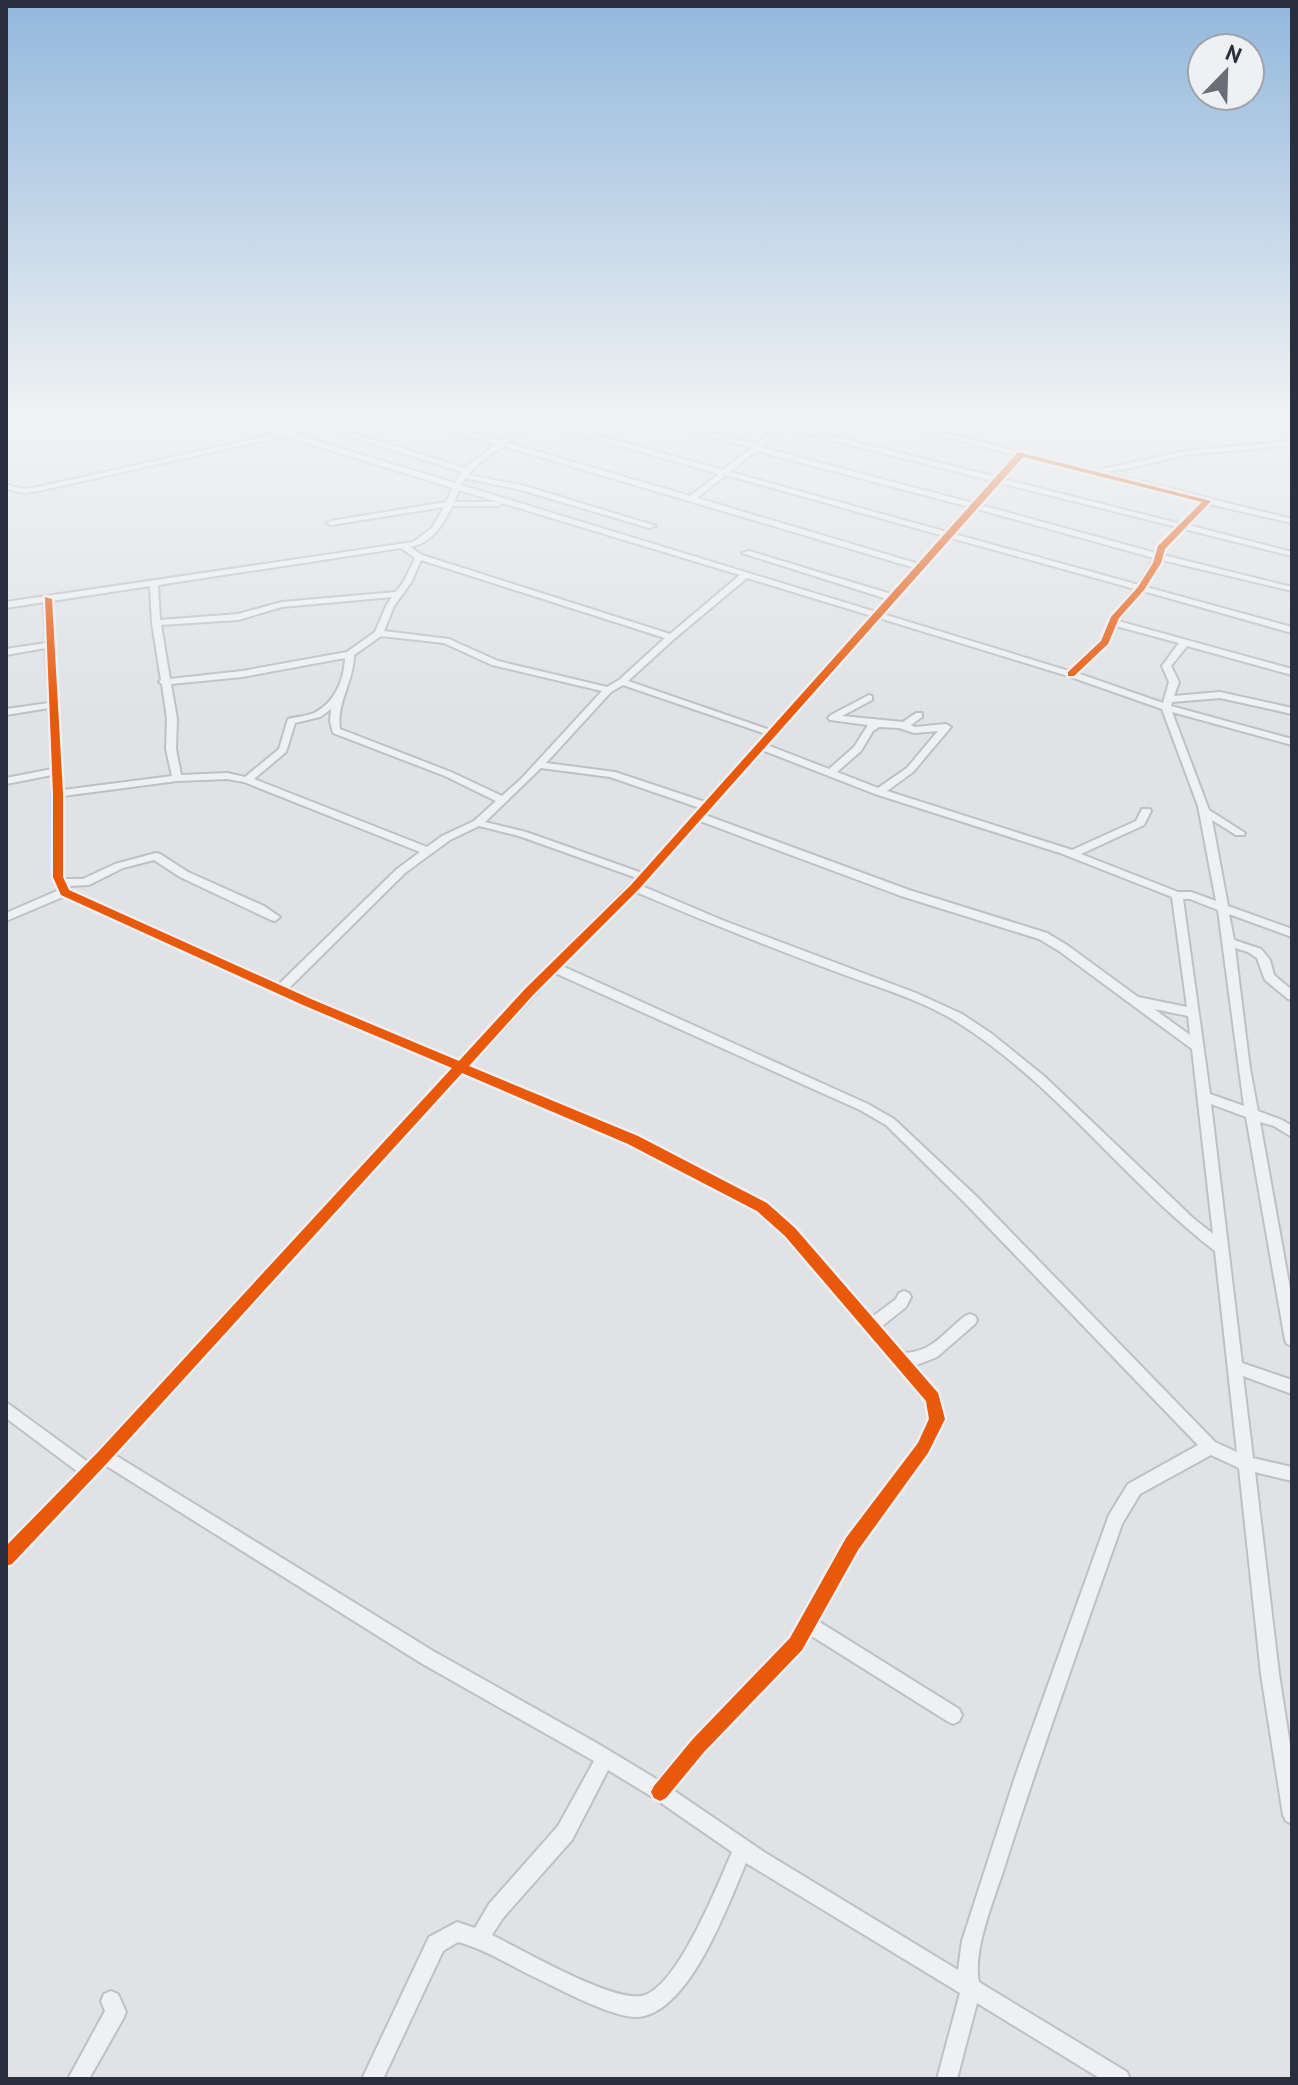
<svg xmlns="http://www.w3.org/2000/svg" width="1298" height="2085" font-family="'PT Sans',sans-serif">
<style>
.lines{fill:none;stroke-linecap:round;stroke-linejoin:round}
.minor-casing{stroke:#bfc0c3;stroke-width:4}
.minor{fill:#eff0f2;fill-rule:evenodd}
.cycleway-casing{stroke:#eef0f4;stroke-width:5}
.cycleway{fill:#e8590c;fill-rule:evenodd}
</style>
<rect width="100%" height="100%" fill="#e0e2e5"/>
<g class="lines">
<g class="minor-casing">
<g id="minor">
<path d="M 220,415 L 230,415 L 285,432 L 360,415 L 372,415 L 293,434 L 455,483 L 462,472 L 342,434 L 349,432 L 465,468 L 496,444 L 389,415 L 400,415 L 501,441 L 532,422 L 513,415 C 523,415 533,417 543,418 L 543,420 L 723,470 L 752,447 L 625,415 L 636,415 L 756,444 L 777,427 L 737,415 L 748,415 L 781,423 L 792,415 L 799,415 L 788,425 L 996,477 L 1016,455 L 861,415 L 872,415 L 1292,519 L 1292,523 L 1209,504 L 1188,525 L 1292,552 L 1292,556 L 1184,529 L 1165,549 L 1163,555 L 1292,587 L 1292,591 L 1162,560 L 1146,587 L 1292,627 L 1292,633 L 1143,591 L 1118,621 L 1292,669 L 1292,675 L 1187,646 L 1171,666 L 1179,682 L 1174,696 L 1220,692 L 1292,708 L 1292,714 L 1220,698 L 1172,702 L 1171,706 L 1292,739 L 1292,745 L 1172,712 L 1209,810 L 1245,833 L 1244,835 L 1236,835 L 1212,820 L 1228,906 L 1292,929 L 1292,937 L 1229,914 L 1234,940 L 1261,949 L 1270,960 L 1274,975 L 1292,990 L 1292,1000 L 1288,999 L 1265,980 L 1257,958 L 1248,952 L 1235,948 L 1250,1069 L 1258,1111 L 1282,1120 L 1292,1126 L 1292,1137 L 1274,1126 L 1260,1122 L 1292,1300 L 1292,1346 L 1287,1344 L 1285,1340 L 1246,1117 L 1211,1104 L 1242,1363 L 1292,1380 L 1292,1394 L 1243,1376 L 1253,1458 L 1292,1467 L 1292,1481 L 1255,1472 L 1279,1674 L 1292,1758 L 1292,1824 L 1286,1821 L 1283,1815 L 1261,1674 L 1239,1468 L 1211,1455 L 1140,1494 L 1122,1524 C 1083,1635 1043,1746 1007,1859 C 997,1893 972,1948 979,1982 L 1127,2072 L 1130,2079 L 1101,2079 L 977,2003 L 957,2079 L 937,2079 L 960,1993 L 746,1863 C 728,1904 690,2013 638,2017 C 611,2018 556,1987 530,1975 C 506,1963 484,1949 458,1942 L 443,1951 L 383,2079 L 362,2079 L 429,1937 L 457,1922 L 475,1928 L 489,1904 L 558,1826 L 594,1761 L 421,1663 L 105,1465 L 12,1564 L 6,1566 L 6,1546 L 78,1472 L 6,1418 L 6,1402 L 88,1462 L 452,1068 L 303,1005 L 65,896 L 6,921 L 6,913 L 59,890 L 53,877 L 52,775 L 6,784 L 6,778 L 52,769 L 49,708 L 6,715 L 6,709 L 49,703 L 46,648 L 6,655 L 6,649 L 46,643 L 44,602 L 6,608 L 6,602 L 413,542 L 432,528 L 444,507 L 331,525 L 327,523 L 331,521 L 446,502 L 453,488 L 284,436 L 38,491 L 25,493 L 6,489 L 6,485 L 25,489 L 38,487 L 276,434 ZM 539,423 L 719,474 L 690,496 L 508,443 ZM 784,428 L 993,481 L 973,503 L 760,447 ZM 503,446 L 915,568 L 891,594 L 749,551 L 742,553 L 887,599 L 876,612 L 461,485 L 465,478 L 521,490 L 649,528 L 656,526 L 525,486 L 468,475 L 478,464 ZM 756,451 L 970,507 L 947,532 L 730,472 ZM 1023,457 L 1202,502 L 1181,524 L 1003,479 ZM 726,475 L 944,536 L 919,564 L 697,498 ZM 1000,483 L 1177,527 L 1158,546 L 1156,553 L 980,505 ZM 459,490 L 740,575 L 670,634 L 422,555 L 410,547 C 432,543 443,525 452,506 L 498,506 L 502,504 L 498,502 L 454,502 ZM 977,509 L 1154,558 L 1139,585 L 954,534 ZM 951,538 L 1135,589 L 1111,617 L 1101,641 L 1069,671 L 883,614 ZM 401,548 L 415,558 L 404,581 L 396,592 L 282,602 L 238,614 L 160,620 L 158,585 ZM 421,560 L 665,638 L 619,680 L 607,687 L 498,661 L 449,639 L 384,631 L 394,606 L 412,581 ZM 747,578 L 872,616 L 770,730 L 628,681 L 674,639 ZM 150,586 L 152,623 L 161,680 L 159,682 L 162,684 L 167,719 L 166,749 L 172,776 L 63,790 L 52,601 ZM 392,597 L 386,606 L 375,632 L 347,652 L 242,671 L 170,679 L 161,625 L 238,620 L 282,607 ZM 879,618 L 1068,676 L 1162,709 L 1198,806 L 1216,901 L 1191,892 L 1178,892 L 1081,854 L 1144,825 L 1151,811 L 1150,809 L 1142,809 L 1136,821 L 1072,850 L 887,791 L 913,772 L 951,727 L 946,724 L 915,727 L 911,725 L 922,717 L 922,713 L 916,713 L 903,722 L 842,716 L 872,700 L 872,696 L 869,695 L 831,715 L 828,718 L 830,720 L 868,725 L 854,747 L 829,769 L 767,745 ZM 1116,626 L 1179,643 L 1162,666 L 1169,682 L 1163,703 L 1077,673 L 1108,644 ZM 381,636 L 444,643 L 492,665 L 602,691 L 522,778 L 502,796 L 451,772 L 340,729 C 336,703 354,681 354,655 ZM 345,658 C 344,680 335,703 314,713 C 306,716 296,717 288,719 L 279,749 L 245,777 L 227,773 L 181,775 L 176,749 L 177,719 L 171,684 L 242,677 ZM 623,685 L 766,734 L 705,802 L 615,772 L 546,763 L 611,692 ZM 331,709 L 330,721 L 333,733 L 445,776 L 496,801 L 474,821 L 442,836 L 427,847 L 254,779 L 286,752 L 295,723 L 320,717 ZM 879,727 L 899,728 L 914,733 L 938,731 L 907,768 L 878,788 L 837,772 L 861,751 L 873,731 ZM 762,750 L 875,794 L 1060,853 L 1172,897 L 1187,1007 L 1138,997 L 1067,945 L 1047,933 L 909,890 L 705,815 ZM 541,768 L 610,777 L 700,808 L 642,873 L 526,832 L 485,822 ZM 227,779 L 244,782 L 420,852 L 397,869 L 279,984 L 69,890 L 67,886 L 89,885 L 123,868 L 154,860 L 180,877 L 271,920 L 275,921 L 280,917 L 264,906 L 188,872 L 160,854 L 156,853 L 115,864 L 83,879 L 64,879 L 63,877 L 63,796 L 177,781 ZM 700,821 L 901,896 L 1039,939 L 1059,951 L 1192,1049 L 1213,1234 L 1193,1218 L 1044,1076 L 992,1034 L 962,1014 L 916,993 L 722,920 L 642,886 ZM 479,826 L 519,836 L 637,878 L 526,988 L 459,1061 L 288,989 L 405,873 L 450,840 ZM 636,892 C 702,920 767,946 834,971 C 874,986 920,999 957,1022 C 1055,1083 1124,1181 1215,1251 L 1237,1452 L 1215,1442 L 976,1196 L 894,1119 L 868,1104 L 562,966 ZM 1183,899 L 1190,899 L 1218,910 L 1244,1106 L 1210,1094 ZM 555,973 L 860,1110 L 886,1125 L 966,1204 L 1198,1445 L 1128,1484 L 1109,1515 L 1015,1777 L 962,1941 L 958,1970 L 764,1852 L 673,1790 L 704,1752 L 802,1650 L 810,1635 L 947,1721 L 953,1724 L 959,1721 L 962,1715 L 959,1709 L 818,1621 L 858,1550 L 928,1453 L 945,1419 L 938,1393 L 914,1366 L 937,1357 L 975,1324 L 977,1320 L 975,1316 L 970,1314 L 965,1316 C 944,1332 933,1352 904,1353 L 881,1327 L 906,1307 L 911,1297 L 909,1293 L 904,1291 L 899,1293 L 896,1299 L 872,1317 L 795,1228 L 767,1203 L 638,1136 L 469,1066 ZM 1154,1009 L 1188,1016 L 1190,1035 ZM 462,1073 L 628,1144 L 757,1211 L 785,1236 L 926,1401 L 929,1419 L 918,1443 L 846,1538 L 790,1638 L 692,1740 L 658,1780 L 595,1742 L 433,1651 L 115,1455 ZM 608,1770 L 654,1798 L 732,1852 C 718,1884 676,1991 641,1996 C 610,2001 523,1950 492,1935 L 503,1918 L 572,1840 Z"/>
<polygon points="1292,441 1292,445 1186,455 1125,469 1102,472 1098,470 1186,451"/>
<polygon points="111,1991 118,1994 126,2012 123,2019 89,2079 68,2079 105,2011 101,2001 104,1994"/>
</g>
</g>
<use href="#minor" class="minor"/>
<g class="cycleway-casing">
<polygon id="cycleway" points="1018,452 1211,501 1165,549 1161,563 1144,590 1119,618 1108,644 1074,676 1068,676 1068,672 1101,641 1111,617 1138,587 1153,563 1158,546 1202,502 1023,457 639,889 534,994 469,1066 638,1136 767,1203 795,1228 938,1393 945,1419 928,1453 858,1550 802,1650 704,1752 666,1798 660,1801 654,1798 651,1792 654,1786 692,1740 790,1638 846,1538 918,1443 929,1419 926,1401 785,1236 757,1211 628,1144 462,1073 109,1461 12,1564 6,1566 6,1546 99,1451 452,1068 303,1005 61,895 53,877 53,794 45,597 52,599 63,794 63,877 69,890 311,999 459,1061 526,988 631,885"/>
</g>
<use href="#cycleway" class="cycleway"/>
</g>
<linearGradient id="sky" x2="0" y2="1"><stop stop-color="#92b8dd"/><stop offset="0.59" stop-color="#f1f2f3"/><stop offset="1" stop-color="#f1f2f3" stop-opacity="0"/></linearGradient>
<rect width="1298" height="707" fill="url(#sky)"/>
<rect width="1298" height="2085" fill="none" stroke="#292f3c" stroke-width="16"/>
<g transform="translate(1226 72) rotate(23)"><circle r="38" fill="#eef0f4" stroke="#9fa3aa" stroke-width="2"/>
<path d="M0-6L14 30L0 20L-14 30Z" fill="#696e77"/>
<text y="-12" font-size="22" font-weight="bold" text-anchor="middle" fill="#292f3c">N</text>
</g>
</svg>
